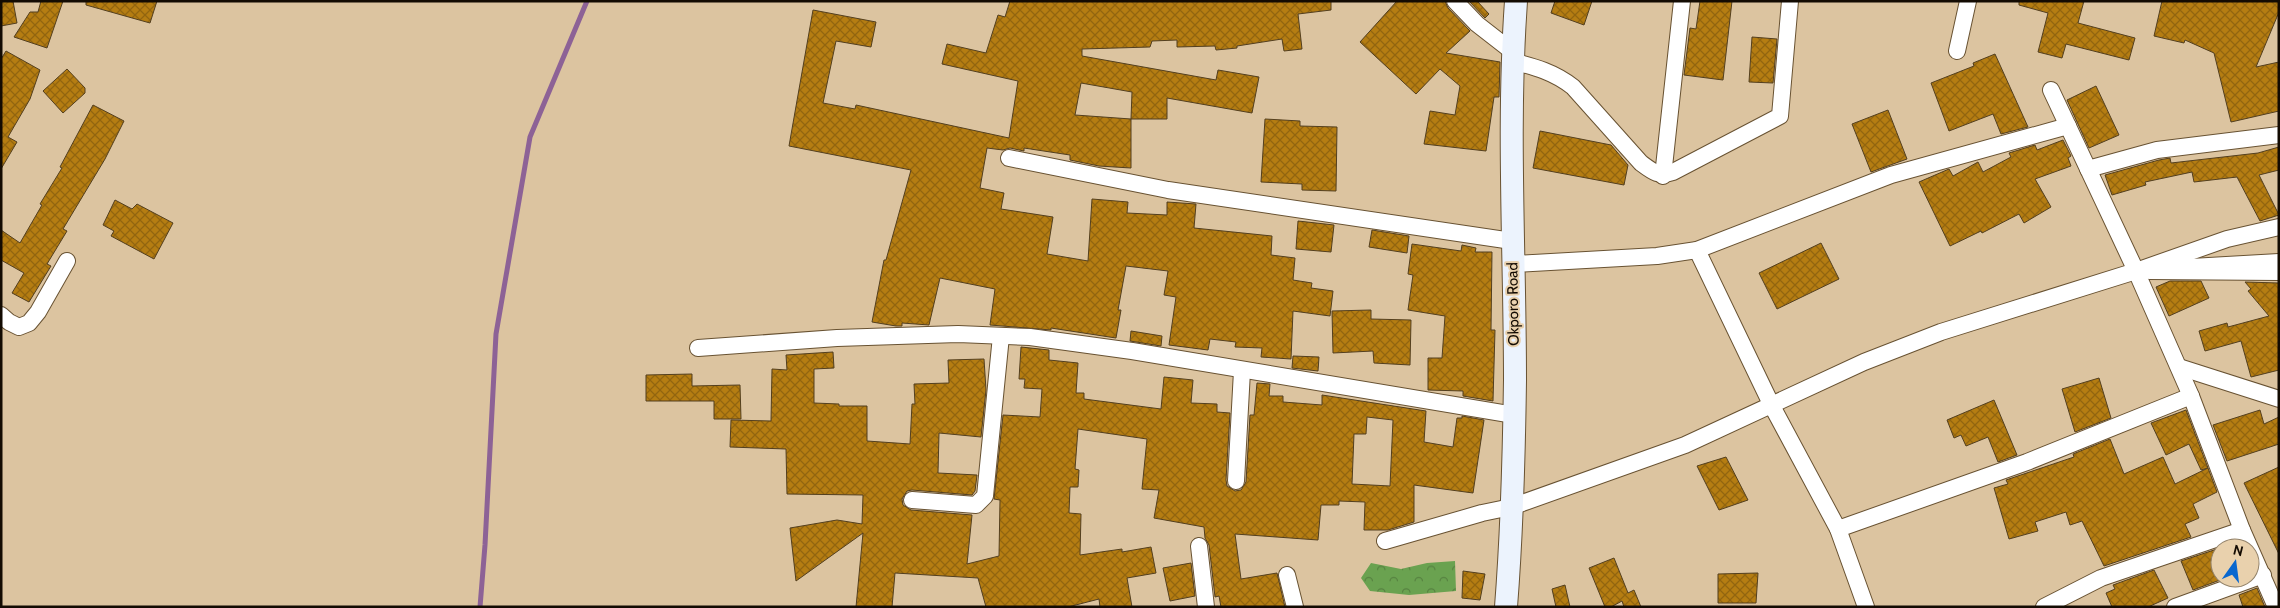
<svg xmlns="http://www.w3.org/2000/svg" width="2280" height="608" font-family="Cabin,sans-serif">
<style>
.forest{fill:url(#forest-crowns)}
.lines{fill:none;stroke-linecap:round;stroke-linejoin:round}
.stream{stroke:#8d6296;stroke-width:5}
.building{fill:url(#building-cross-hatch);stroke:#533f1f;fill-rule:evenodd}
.street-casing{stroke:#685232;stroke-width:18}
.secondary-casing{stroke:#685232;stroke-width:24}
.street{stroke:#fff;stroke-width:16}
.secondary{stroke:#ecf3fd;stroke-width:22}
.labels{text-anchor:middle;dominant-baseline:central;stroke-width:4;stroke-linejoin:round;paint-order:stroke}
.street-label{font-size:15px;fill:#130b02;stroke:#e9d1ad}
</style>
<defs>
<pattern id="forest-crowns" width="20" height="18" patternUnits="userSpaceOnUse" patternTransform="scale(1.25)"><rect width="20" height="18" fill="#6aa250"/><path d="M2 6a3 3 0 1 1 6 0M12 15a3 3 0 1 1 6 0" fill="none" stroke="#568240"/></pattern>
<pattern id="building-cross-hatch" width="8" height="8" patternUnits="userSpaceOnUse" patternTransform="scale(1.25)"><rect width="8" height="8" fill="#b57d12"/><path d="M0 0l8 8M0 8l8-8" fill="none" stroke="#92650f"/></pattern>
</defs>
<rect width="100%" height="100%" fill="#dcc4a0"/>
<polygon class="forest" points="1455,561 1456,591 1409,595 1370,591 1361,578 1371,563 1401,569 1427,563"/>
<g class="lines">
<polyline class="stream" points="480,607 485,545 496,334 530,137 587,1"/>
</g>
<g class="building">
<polygon points="1,1 13,1 17,23 1,26"/>
<polygon points="41,1 63,1 47,48 14,37 30,12 38,12"/>
<polygon points="86,1 157,1 150,23 86,5"/>
<path d="M 1010,1 L 1331,1 L 1331,10 L 1298,14 L 1302,49 L 1284,51 L 1282,39 L 1237,46 L 1237,48 L 1216,50 L 1215,46 L 1177,47 L 1177,40 L 1152,41 L 1150,47 L 1082,49 L 1082,56 L 1216,80 L 1218,70 L 1259,77 L 1252,113 L 1167,98 L 1167,119 L 1131,119 L 1131,168 L 1099,166 L 1070,160 L 1070,155 L 1024,148 L 1024,151 L 1010,148 L 1003,150 L 987,148 L 980,188 L 1004,193 L 1001,209 L 1053,217 L 1047,254 L 1088,261 L 1092,199 L 1128,202 L 1127,213 L 1167,215 L 1167,202 L 1196,204 L 1194,228 L 1272,236 L 1271,255 L 1295,258 L 1293,280 L 1312,283 L 1311,288 L 1333,291 L 1330,316 L 1293,311 L 1291,359 L 1261,357 L 1262,348 L 1235,347 L 1236,342 L 1210,339 L 1208,350 L 1169,345 L 1176,297 L 1164,295 L 1168,271 L 1126,266 L 1118,310 L 1121,310 L 1116,338 L 1051,328 L 1051,330 L 990,325 L 995,289 L 940,278 L 929,325 L 902,323 L 902,326 L 896,326 L 872,322 L 884,260 L 886,260 L 911,170 L 789,146 L 813,10 L 876,22 L 871,47 L 836,41 L 823,103 L 855,109 L 856,105 L 1009,138 L 1018,81 L 942,64 L 947,44 L 986,53 L 998,15 L 1005,17 ZM 1081,83 L 1132,92 L 1131,119 L 1075,115 Z"/>
<polygon points="1397,1 1445,1 1448,8 1470,31 1446,53 1500,62 1499,97 1494,97 1486,151 1424,144 1430,111 1455,115 1460,86 1440,69 1416,94 1360,42"/>
<polygon points="1469,1 1477,1 1489,14 1485,18"/>
<polygon points="1555,1 1592,1 1584,25 1551,13"/>
<polygon points="1700,1 1732,1 1723,80 1684,75 1690,28 1696,29"/>
<polygon points="2019,1 2084,1 2078,23 2135,38 2129,60 2066,44 2062,58 2038,52 2048,13 2019,5"/>
<polygon points="2162,1 2279,1 2279,12 2256,67 2279,62 2279,111 2231,122 2214,53 2185,40 2184,43 2154,36"/>
<polygon points="1752,37 1777,39 1773,83 1749,82"/>
<polygon points="6,51 40,70 30,99 8,137 17,142 1,169 1,59"/>
<polygon points="1995,54 2028,127 2001,134 1993,114 1949,131 1931,83 1974,66 1973,63"/>
<polygon points="67,69 85,88 85,93 63,113 43,91"/>
<polygon points="2096,86 2119,135 2089,148 2067,100"/>
<polygon points="93,105 124,121 105,159 63,229 67,231 47,264 51,266 29,302 12,293 24,273 1,260 1,230 20,243 42,205 40,204 62,168 60,167"/>
<polygon points="1888,110 1907,159 1871,172 1852,124"/>
<polygon points="1265,119 1300,121 1300,126 1337,127 1336,191 1302,190 1302,184 1261,182"/>
<polygon points="1540,131 1611,145 1628,165 1624,185 1533,168"/>
<polygon points="2063,140 2071,156 2068,158 2071,166 2035,179 2051,207 2024,223 2019,214 1982,233 1981,231 1950,246 1919,182 1949,169 1953,176 1978,162 1983,172 2011,157 2009,153 2035,145 2037,150"/>
<polygon points="2279,147 2279,170 2259,175 2279,215 2260,221 2237,177 2194,182 2192,172 2145,182 2146,185 2112,195 2105,175 2159,160 2170,158 2171,163 2258,153"/>
<polygon points="115,200 132,209 137,204 173,223 154,259 111,236 114,231 103,225"/>
<polygon points="1298,221 1334,225 1331,252 1296,249"/>
<polygon points="1372,230 1409,236 1407,253 1369,247"/>
<polygon points="1821,243 1839,279 1777,309 1759,273"/>
<polygon points="1412,244 1461,251 1462,245 1476,248 1475,252 1492,252 1491,330 1495,330 1493,401 1463,396 1463,391 1428,390 1428,358 1442,358 1445,316 1408,310 1413,275 1408,274"/>
<polygon points="2170,281 2201,281 2209,298 2169,316 2156,287"/>
<polygon points="2245,282 2279,283 2279,370 2251,377 2241,341 2205,351 2199,331 2227,323 2228,327 2269,316 2248,291 2251,289"/>
<polygon points="1371,310 1371,319 1411,320 1410,365 1374,363 1373,351 1333,353 1332,311"/>
<polygon points="1131,331 1162,336 1161,346 1130,341"/>
<path d="M 1021,347 L 1049,350 L 1049,360 L 1078,363 L 1076,393 L 1084,393 L 1084,399 L 1161,409 L 1164,377 L 1193,380 L 1191,403 L 1217,404 L 1217,412 L 1230,413 L 1226,480 L 1227,486 L 1235,491 L 1241,490 L 1246,482 L 1250,415 L 1254,415 L 1257,383 L 1270,384 L 1269,396 L 1283,396 L 1283,402 L 1322,405 L 1322,395 L 1426,411 L 1424,442 L 1453,447 L 1457,418 L 1462,418 L 1462,416 L 1484,420 L 1473,493 L 1414,485 L 1414,522 L 1388,530 L 1364,530 L 1365,502 L 1339,501 L 1339,505 L 1321,505 L 1318,540 L 1235,534 L 1241,579 L 1277,573 L 1285,607 L 1221,607 L 1219,596 L 1215,597 L 1209,545 L 1205,538 L 1204,527 L 1154,518 L 1159,490 L 1142,489 L 1147,439 L 1078,429 L 1075,469 L 1079,470 L 1078,487 L 1070,487 L 1069,513 L 1081,514 L 1080,555 L 1122,549 L 1122,552 L 1151,547 L 1156,573 L 1127,578 L 1132,607 L 1100,607 L 1099,599 L 1068,607 L 986,607 L 978,578 L 895,573 L 892,607 L 856,607 L 863,533 L 796,581 L 790,528 L 837,520 L 862,524 L 863,495 L 787,494 L 786,449 L 730,447 L 731,420 L 771,421 L 772,369 L 787,370 L 786,355 L 833,352 L 834,368 L 814,369 L 814,403 L 839,404 L 839,406 L 867,406 L 867,441 L 910,444 L 912,404 L 915,404 L 914,384 L 949,383 L 948,360 L 984,359 L 986,390 L 981,437 L 939,433 L 938,473 L 977,475 L 975,491 L 972,495 L 912,490 L 907,491 L 902,499 L 903,505 L 911,510 L 972,515 L 967,564 L 999,556 L 1000,500 L 994,499 L 1003,415 L 1040,417 L 1042,389 L 1024,388 L 1025,379 L 1019,379 ZM 1367,417 L 1393,420 L 1390,486 L 1352,484 L 1354,434 L 1366,434 Z"/>
<polygon points="1293,356 1319,357 1318,371 1292,368"/>
<polygon points="692,374 692,386 740,385 741,419 714,419 714,401 646,401 646,375"/>
<polygon points="2099,378 2111,418 2075,432 2062,389"/>
<polygon points="1994,400 2017,455 1998,462 1988,437 1966,446 1961,435 1954,438 1947,420"/>
<polygon points="2186,410 2208,468 2201,470 2189,444 2166,455 2151,423"/>
<polygon points="2260,410 2264,424 2279,417 2279,444 2227,461 2213,425"/>
<polygon points="2110,439 2124,474 2163,457 2175,484 2208,468 2217,492 2193,504 2199,518 2185,524 2191,537 2104,566 2082,521 2070,525 2066,512 2035,522 2038,531 2009,539 1994,488 2008,484 2006,480 2074,457 2073,454"/>
<polygon points="1726,457 1748,500 1719,510 1697,466"/>
<polygon points="2279,467 2279,554 2244,483"/>
<polygon points="2220,548 2220,580 2193,590 2181,561"/>
<polygon points="1614,558 1628,593 1634,590 1641,607 1624,607 1622,601 1611,607 1605,607 1589,568"/>
<polygon points="1191,563 1195,596 1170,601 1163,568"/>
<polygon points="2154,570 2168,598 2148,607 2112,607 2106,593 2115,589 2113,585"/>
<polygon points="1463,571 1485,574 1480,600 1462,598"/>
<polygon points="1758,573 1756,603 1718,603 1718,574"/>
<polygon points="1565,585 1570,607 1556,607 1552,589"/>
<polygon points="2257,588 2265,607 2243,607 2239,595"/>
</g>
<g class="lines">
<g class="street-casing">
<g id="street">
<polyline points="1455,1 1477,24 1513,52"/>
<polyline points="1957,51 1968,1"/>
<path d="M 1512,61 C 1535,67 1554,72 1573,87 L 1641,163 C 1653,172 1659,177 1673,172 L 1780,116 L 1790,1"/>
<polyline points="2051,90 2136,271 2191,396 2242,530 2276,607"/>
<polyline points="1009,158 1168,190 1512,241"/>
<polyline points="2088,169 2157,150 2279,135"/>
<polyline points="1663,176 1682,1"/>
<polyline points="1697,250 1772,406 1838,529 1866,607"/>
<polyline points="1513,264 1657,256 1697,250 1891,175 2068,126"/>
<polyline points="2156,269 2279,262"/>
<polyline points="2149,271 2279,272"/>
<polyline points="1,315 9,322 19,327 29,323 38,312 67,261"/>
<polyline points="698,348 837,338 958,334 1030,337 1132,351 1514,415"/>
<polyline points="2179,367 2279,399"/>
<polyline points="1236,481 1242,371"/>
<polyline points="912,500 976,505 985,496 1001,336"/>
<polyline points="1838,529 2027,462 2191,396"/>
<polyline points="1385,541 1482,513 1511,507 1685,445 1864,362 1941,332 2136,271 2227,239 2279,227"/>
<polyline points="1199,546 1206,607"/>
<polyline points="1287,575 1295,607"/>
<polyline points="2044,607 2101,578 2242,530"/>
<polyline points="2175,607 2263,575"/>
</g>
</g>
<g class="secondary-casing">
<path id="secondary" d="M 1506,607 C 1512,531 1514,455 1515,380 C 1515,253 1507,128 1516,1"/>
</g>
<use href="#street" class="street"/>
<use href="#secondary" class="secondary"/>
</g>
<g class="labels">
<g class="street-label">
<text transform="translate(1513 304) rotate(-91)">Okporo Road</text>
</g>
</g>
<rect width="2280" height="608" fill="none" stroke="#130b02" stroke-width="5"/>
<g transform="translate(2235 563) rotate(14)"><circle r="24" fill="#e9d1ad" stroke="#938269"/>
<path d="M0-4L9 19L0 12L-9 19Z" fill="#0867cf"/>
<text y="-8" font-size="14" font-weight="bold" text-anchor="middle" fill="#130b02">N</text>
</g>
</svg>
